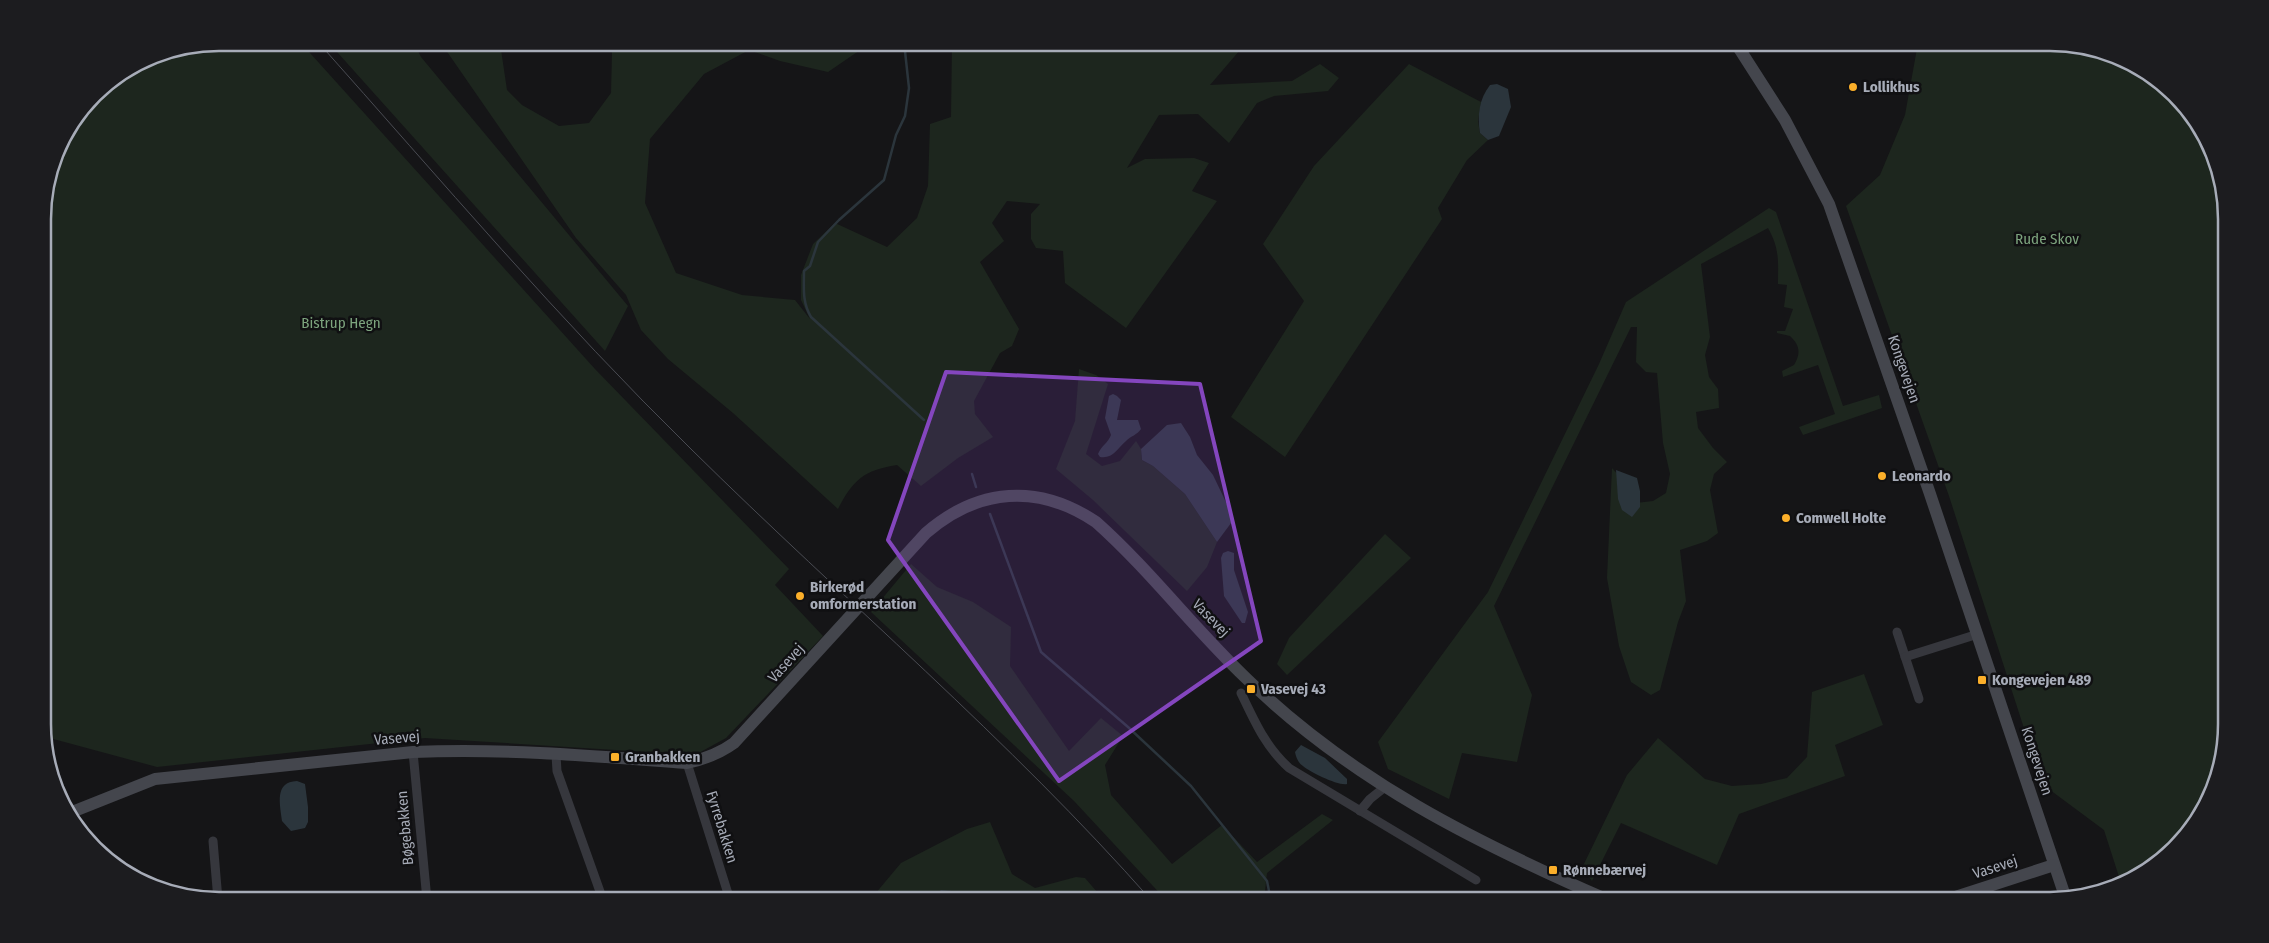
<svg xmlns="http://www.w3.org/2000/svg" width="2269" height="943" font-family="'Fira Sans Condensed',sans-serif">
<style>
.green{fill:#1d261e}
.water{fill:#2b353c}
.lines{fill:none;stroke-linecap:round;stroke-linejoin:round}
.stream{stroke:#2b353c;stroke-width:2.5}
.street{stroke:#36373d;stroke-width:9}
.secondary{stroke:#44464d;stroke-width:12}
.tram{stroke:#494b52;stroke-width:1}
.marked{fill:#8446be;fill-opacity:0.2;stroke:#8446be;stroke-width:4;stroke-linejoin:round}
.poi-dot{fill:#fbaf2a;stroke:#101012;stroke-width:2}
.labels{text-anchor:middle;dominant-baseline:central;stroke-width:5;stroke-linejoin:round;paint-order:stroke}
.poi-label{font-size:15px;font-weight:bold;fill:#a7acb8;stroke:#101012;text-anchor:start}
.park-label{font-size:15px;fill:#7da47e;stroke:#101012}
.street-label{font-size:15px;fill:#a7acb8;stroke:#101012}
.rim{fill:none;stroke:#a7acb8;stroke-width:2.5}
</style>
<rect width="100%" height="100%" fill="#151517"/>
<g class="green">
<polygon points="219,43 301,43 595,369 789,569 775,585 823,636 726,738 695,755 425,738 157,767 46,737 43,207 61,141 103,87 152,56"/>
<polygon points="329,43 414,43 421,57 628,306 605,351"/>
<path d="M 441,43 L 500,43 L 507,90 L 522,105 L 559,126 L 589,123 L 611,93 L 612,53 L 608,43 L 903,43 L 904,46 L 866,46 L 828,72 L 780,61 L 749,50 L 704,74 L 650,139 L 645,203 L 676,273 L 742,295 L 795,300 L 810,319 L 801,300 L 801,275 L 813,244 L 835,223 L 887,247 L 917,218 L 928,186 L 930,124 L 951,117 L 952,43 L 1246,43 L 1210,85 L 1292,81 L 1320,64 L 1339,78 L 1328,91 L 1274,96 L 1257,103 L 1229,143 L 1198,114 L 1159,115 L 1127,168 L 1145,159 L 1194,158 L 1209,163 L 1192,191 L 1217,201 L 1126,328 L 1065,283 L 1063,251 L 1036,248 L 1031,239 L 1031,214 L 1040,204 L 1007,201 L 992,223 L 1004,241 L 980,262 L 1019,329 L 1012,346 L 1000,353 L 974,401 L 975,414 L 993,437 L 958,458 L 921,486 L 897,465 C 864,470 853,480 838,509 L 733,413 L 668,359 L 641,330 L 626,295 L 576,238 Z"/>
<polygon points="1918,43 2050,43 2107,52 2183,103 2208,141 2225,196 2226,724 2217,781 2190,831 2157,864 2121,883 2104,830 2042,784 1949,496 1846,206 1880,175 1905,115"/>
<polygon points="1409,64 1481,102 1478,121 1480,133 1488,140 1467,160 1438,208 1442,219 1285,457 1231,417 1304,301 1263,244 1314,166"/>
<path d="M 1769,208 L 1776,212 L 1843,406 L 1879,395 L 1882,408 L 1803,435 L 1799,427 L 1835,414 L 1818,365 L 1783,377 L 1782,371 L 1794,365 C 1801,354 1800,345 1790,336 L 1777,333 L 1777,331 L 1785,331 L 1793,309 L 1784,307 L 1787,285 L 1778,284 C 1778,262 1780,249 1768,228 L 1701,264 L 1710,337 L 1705,355 L 1709,377 L 1718,389 L 1719,408 L 1696,412 L 1698,428 L 1713,448 L 1727,462 L 1714,474 L 1710,490 L 1718,533 L 1707,541 L 1680,550 L 1686,601 L 1678,622 L 1660,690 L 1651,695 L 1631,682 L 1619,646 L 1607,578 L 1612,468 L 1619,476 L 1627,504 L 1653,501 L 1666,493 L 1670,474 L 1663,443 L 1657,373 L 1646,372 L 1636,362 L 1637,327 L 1631,327 L 1494,606 L 1532,695 L 1517,762 L 1462,753 L 1449,799 L 1388,769 L 1378,742 L 1488,592 L 1599,364 L 1626,302 Z"/>
<polygon points="1079,369 1096,375 1108,384 1086,454 1102,466 1120,461 1136,441 1141,449 1142,460 1153,466 1185,494 1217,542 1207,567 1187,591 1093,500 1056,469 1075,421"/>
<polygon points="1385,534 1411,558 1287,675 1277,664 1289,638"/>
<polygon points="911,564 937,587 973,602 1011,627 1010,666 1069,751 1101,718 1123,736 1105,765 1111,795 1172,864 1222,825 1257,862 1322,814 1333,820 1267,873 1264,900 1166,900 1074,801 871,612"/>
<polygon points="1864,674 1883,725 1835,745 1845,776 1739,814 1717,865 1621,823 1592,881 1582,868 1627,775 1658,738 1705,779 1732,786 1761,784 1787,778 1807,757 1812,692"/>
<polygon points="990,822 1012,874 1035,888 1076,877 1085,878 1104,900 955,900 952,891 932,900 870,900 901,863 967,829"/>
</g>
<g class="water">
<path d="M 1497,84 L 1508,89 L 1511,107 L 1499,136 L 1488,140 L 1480,133 C 1477,116 1479,99 1490,85 Z"/>
<path d="M 1113,394 L 1117,396 L 1121,400 L 1117,420 L 1138,420 L 1141,429 C 1137,435 1131,436 1126,441 C 1117,449 1113,459 1100,457 L 1098,454 C 1101,446 1108,443 1111,435 L 1105,418 L 1109,396 Z"/>
<polygon points="1181,423 1190,437 1197,455 1213,475 1234,519 1217,542 1185,494 1153,466 1142,460 1141,449 1167,425"/>
<polygon points="1616,470 1637,478 1640,491 1640,507 1632,517 1622,510 1618,499"/>
<polygon points="1228,551 1234,553 1234,570 1248,612 1245,623 1242,623 1224,596 1221,558 1223,553"/>
<path d="M 1301,745 L 1325,758 L 1347,779 L 1347,784 C 1338,786 1310,772 1303,766 C 1298,763 1296,757 1295,752 Z"/>
<path d="M 297,781 L 305,784 L 308,807 L 308,822 L 305,828 L 291,831 L 282,821 C 280,804 274,782 297,781 Z"/>
<polygon points="941,890 952,891 955,900 932,900 934,895"/>
</g>
<g class="lines">
<g class="stream">
<path d="M 904,42 L 909,88 L 905,116 L 896,135 L 884,180 L 839,220 L 818,242 L 810,266 L 804,271 C 804,288 802,302 811,317 L 924,420"/>
<polyline points="972,474 976,487"/>
<polyline points="990,514 1041,652 1128,727 1191,786 1267,881 1269,891 1267,900"/>
</g>
<g class="street">
<polyline points="1897,632 1919,699"/>
<polyline points="1905,657 1978,634"/>
<path d="M 1241,693 C 1255,722 1265,746 1289,768 L 1476,880"/>
<polyline points="413,752 427,900"/>
<polyline points="556,755 557,771 603,900"/>
<polyline points="687,763 730,900"/>
<polyline points="1360,811 1370,799 1385,787"/>
<polyline points="213,841 218,900"/>
</g>
<g class="secondary">
<polyline points="1735,42 1785,120 1829,204 1929,491 2066,899"/>
<path d="M 72,812 L 155,779 L 413,752 C 504,748 596,756 687,763 C 705,759 719,754 734,743 L 926,533 C 978,488 1038,483 1096,522 C 1150,570 1195,630 1248,680 C 1354,782 1475,842 1608,900"/>
<polyline points="1946,900 2054,865"/>
</g>
<path class="tram" d="M 318,42 C 441,180 560,321 692,450 C 845,601 1009,739 1151,900"/>
</g>
<path class="marked" d="M 946,372 L 1200,384 L 1261,641 L 1059,781 L 888,540 Z"/>
<g class="poi-dot">
<circle cx="1853" cy="87" r="5"/>
<circle cx="1882" cy="476" r="5"/>
<circle cx="1786" cy="518" r="5"/>
<circle cx="800" cy="596" r="5"/>
<rect x="1977" y="675" width="10" height="10" rx="2.5"/>
<rect x="1246" y="684" width="10" height="10" rx="2.5"/>
<rect x="610" y="752" width="10" height="10" rx="2.5"/>
<rect x="1548" y="865" width="10" height="10" rx="2.5"/>
</g>
<g class="labels">
<g class="poi-label">
<text x="1863" y="87">Lollikhus</text>
<text x="1892" y="476">Leonardo</text>
<text x="1796" y="518">Comwell Holte</text>
<text x="810" y="587">Birkerød<tspan x="810" dy="17">omformerstation</tspan></text>
<text x="1992" y="680">Kongevejen 489</text>
<text x="1261" y="689">Vasevej 43</text>
<text x="625" y="757">Granbakken</text>
<text x="1563" y="870">Rønnebærvej</text>
</g>
<g class="park-label">
<text x="2047" y="239">Rude Skov</text>
<text x="341" y="323">Bistrup Hegn</text>
</g>
<g class="street-label">
<text transform="translate(1904 369) rotate(71)">Kongevejen</text>
<text transform="translate(1211 618) rotate(46)">Vasevej</text>
<text transform="translate(786 663) rotate(-48)">Vasevej</text>
<text transform="translate(397 738) rotate(-5)">Vasevej</text>
<text transform="translate(2037 761) rotate(72)">Kongevejen</text>
<text transform="translate(722 827) rotate(73)">Fyrrebakken</text>
<text transform="translate(405 828) rotate(-95)">Bøgebakken</text>
<text transform="translate(1995 867) rotate(-18)">Vasevej</text>
</g>
</g>
<path d="M0 0H2269V943H0ZM219 51H2050A168 168 0 0 1 2218 219V724A168 168 0 0 1 2050 892H219A168 168 0 0 1 51 724V219A168 168 0 0 1 219 51Z" fill="#1c1c1f" fill-rule="evenodd"/>
<path class="rim" d="M219 51H2050A168 168 0 0 1 2218 219V724A168 168 0 0 1 2050 892H219A168 168 0 0 1 51 724V219A168 168 0 0 1 219 51Z"/>
</svg>
